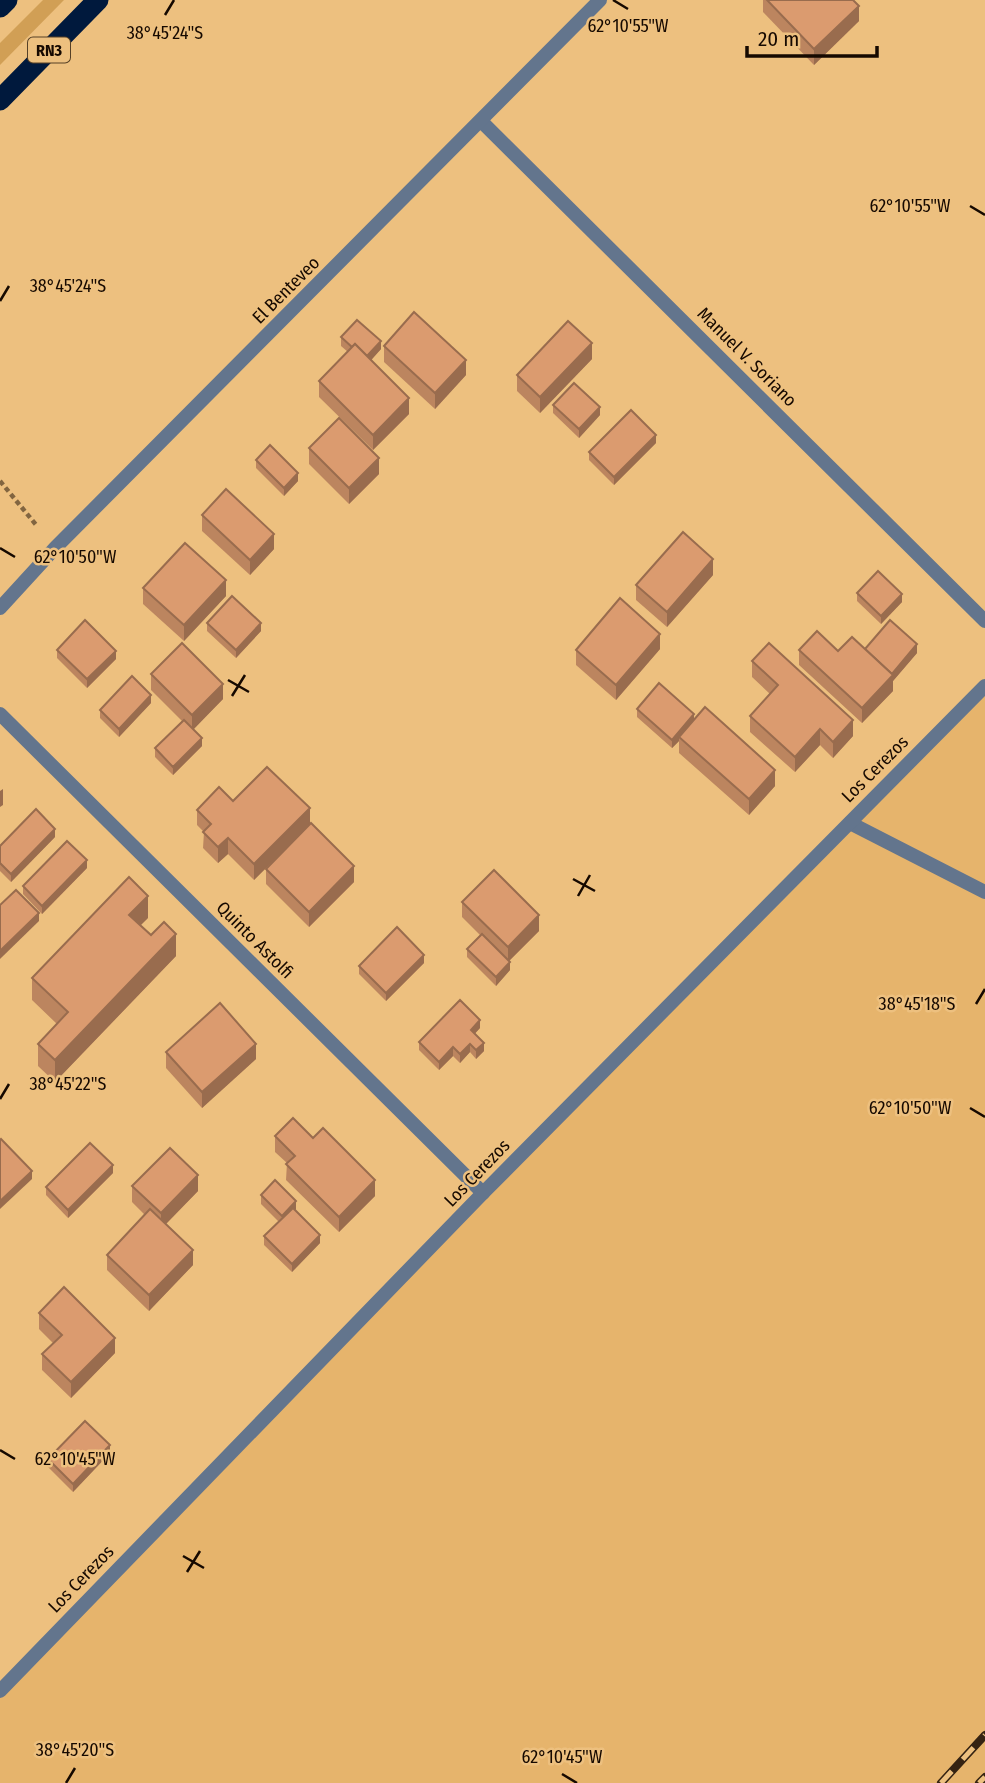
<svg xmlns="http://www.w3.org/2000/svg" width="985" height="1783" font-family="'Fira Sans Condensed',sans-serif">
<style>
.built{fill:#e6b46c}
.green{fill:#d19f55}
.lines{fill:none;stroke-linecap:round;stroke-linejoin:round}
.path{stroke:#826540;stroke-width:4.5;stroke-dasharray:5 3.5;stroke-linecap:butt}
.lane{stroke:#63758d;stroke-width:14}
.street{stroke:#63758d;stroke-width:14}
.highway{stroke:#00193d;stroke-width:21}
.rail-casing{stroke:#352312;stroke-width:8}
.rail{stroke:#edc07f;stroke-width:5;stroke-dasharray:16;stroke-linecap:butt}
.wall{fill:#bc855f}
.shaded-wall{fill:#996c4e}
.building{fill:#db9b6f;stroke:#996c4e;stroke-width:2}
.ticks{fill:none;stroke:#160900;stroke-width:2.5}
.labels{text-anchor:middle;dominant-baseline:central;stroke-width:5;stroke-linejoin:round;paint-order:stroke}
.shield{fill:#edc07f;stroke:#564026;stroke-width:2}
.shield-label{font-size:16px;font-weight:bold;fill:#160900}
.street-label{font-size:18px;fill:#160900;stroke:#edc07f}
.ticks-label{font-size:18px;text-anchor:middle;fill:#160900;stroke:#edc07f;stroke-width:5;stroke-linejoin:round;paint-order:stroke}
</style>
<rect width="100%" height="100%" fill="#edc07f"/>
<polygon class="built" points="985,686 985,1783 0,1783 0,1691"/>
<polygon class="green" points="43,0 64,0 0,65 0,43"/>
<g class="lines">
<polyline class="path" points="0,481 37,526"/>
<polyline class="lane" points="850,823 985,892"/>
<g class="street">
<polyline points="481,121 985,621"/>
<polyline points="0,608 55,548 600,0"/>
<polyline points="0,714 483,1193"/>
<polyline points="0,1691 483,1193 985,686"/>
</g>
<g class="highway">
<polyline points="0,7 7,0"/>
<polyline points="0,100 98,0"/>
</g>
<g class="rail-casing">
<g id="rail">
<polyline points="941,1783 985,1735"/>
<polyline points="979,1783 985,1777"/>
</g>
</g>
<use href="#rail" class="rail"/>
</g>
<g class="wall">
<polygon points="763,0 853,0 859,21 814,65 763,12"/>
<polygon points="341,337 381,349 371,360 409,414 373,450 319,397 319,381 348,352 341,346"/>
<polygon points="384,346 466,375 435,409 384,362"/>
<polygon points="592,359 540,413 517,391 517,375"/>
<polygon points="553,405 600,415 579,438 553,413"/>
<polygon points="656,443 614,485 589,460 589,452"/>
<polygon points="309,448 379,474 349,504 309,464"/>
<polygon points="256,460 298,481 284,496 256,468"/>
<polygon points="202,515 274,549 250,575 202,531"/>
<polygon points="713,575 667,627 636,600 636,585"/>
<polygon points="143,588 226,596 184,641 143,604"/>
<polygon points="857,593 902,602 881,624 857,601"/>
<polygon points="207,623 261,631 236,658 207,631"/>
<polygon points="660,649 616,700 576,665 576,650"/>
<polygon points="865,649 917,653 893,681 893,691 862,723 799,665 799,650 838,651"/>
<polygon points="57,650 116,659 87,688 57,658"/>
<polygon points="752,661 853,736 833,758 820,745 795,772 750,732 750,716 770,694 752,677"/>
<polygon points="151,674 223,699 193,729 202,746 173,775 155,757 155,748 182,721 151,690"/>
<polygon points="151,703 119,737 100,718 100,710"/>
<polygon points="637,709 694,719 775,786 749,815 679,753 679,741 672,748 637,717"/>
<polygon points="233,801 310,824 254,880 228,854 218,863 203,848 204,832 197,825 197,810"/>
<polygon points="55,837 11,882 0,871 0,846"/>
<polygon points="87,868 42,914 23,894 23,886"/>
<polygon points="266,869 354,882 309,927 266,884"/>
<polygon points="462,902 539,931 509,961 510,970 496,986 467,957 467,949 480,935 462,917"/>
<polygon points="148,918 140,925 151,935 176,956 55,1082 38,1066 38,1044 57,1024 32,1000 32,978"/>
<polygon points="424,963 386,1001 359,974 359,966"/>
<polygon points="480,1028 475,1033 484,1051 476,1059 470,1052 460,1063 453,1056 439,1070 419,1050 419,1042"/>
<polygon points="166,1052 256,1059 202,1108 166,1068"/>
<polygon points="275,1136 375,1196 339,1232 286,1180 287,1163 275,1152"/>
<polygon points="113,1173 68,1218 46,1195 46,1187"/>
<polygon points="132,1186 198,1191 166,1224 193,1265 149,1311 107,1270 107,1255 145,1215 132,1202"/>
<polygon points="261,1195 296,1209 295,1210 320,1243 292,1272 264,1245 264,1236 279,1222 261,1204"/>
<polygon points="39,1313 115,1353 71,1398 42,1370 42,1354 53,1343 39,1329"/>
<polygon points="110,1453 73,1492 48,1467 48,1459"/>
</g>
<g class="shaded-wall">
<polygon points="859,6 859,21 814,65 814,49"/>
<polygon points="381,341 381,349 365,367 365,359"/>
<polygon points="592,343 592,359 540,413 540,397"/>
<polygon points="466,360 466,375 435,409 435,393"/>
<polygon points="409,398 409,414 373,450 373,435"/>
<polygon points="600,407 600,415 579,438 579,429"/>
<polygon points="656,435 656,443 614,485 614,477"/>
<polygon points="379,458 379,474 349,504 349,488"/>
<polygon points="298,473 298,481 284,496 284,488"/>
<polygon points="274,534 274,549 250,575 250,560"/>
<polygon points="713,559 713,575 667,627 667,612"/>
<polygon points="226,580 226,596 184,641 184,625"/>
<polygon points="902,594 902,602 881,624 881,616"/>
<polygon points="261,623 261,631 236,658 236,650"/>
<polygon points="660,634 660,649 616,700 616,685"/>
<polygon points="917,644 917,653 893,681 893,691 862,723 862,708"/>
<polygon points="116,651 116,659 87,688 87,679"/>
<polygon points="223,684 223,699 192,731 192,715"/>
<polygon points="151,695 151,703 119,737 119,729"/>
<polygon points="694,714 694,722 679,737 679,741 672,748 672,740"/>
<polygon points="853,720 853,736 833,758 833,742"/>
<polygon points="820,729 820,745 795,772 795,757"/>
<polygon points="202,738 202,746 173,775 173,767"/>
<polygon points="775,770 775,786 749,815 749,799"/>
<polygon points="3,789 3,805 0,807 0,791"/>
<polygon points="310,808 310,824 254,880 254,864"/>
<polygon points="55,829 55,837 11,882 11,874"/>
<polygon points="228,838 228,854 218,863 218,847"/>
<polygon points="87,860 87,868 42,914 42,906"/>
<polygon points="354,866 354,882 309,927 309,912"/>
<polygon points="148,896 148,918 129,937 129,915"/>
<polygon points="39,913 39,921 0,959 0,951"/>
<polygon points="539,915 539,931 508,962 508,947"/>
<polygon points="176,934 176,956 55,1082 55,1060"/>
<polygon points="424,955 424,963 386,1001 386,993"/>
<polygon points="510,962 510,970 496,986 496,977"/>
<polygon points="480,1020 480,1028 471,1038 471,1030"/>
<polygon points="484,1043 484,1051 476,1059 476,1050"/>
<polygon points="256,1044 256,1059 202,1108 202,1092"/>
<polygon points="470,1044 470,1052 460,1063 460,1054"/>
<polygon points="453,1047 453,1056 439,1070 439,1062"/>
<polygon points="113,1165 113,1173 68,1218 68,1210"/>
<polygon points="32,1171 32,1179 0,1209 0,1201"/>
<polygon points="198,1175 198,1191 161,1229 161,1213"/>
<polygon points="375,1180 375,1196 339,1232 339,1217"/>
<polygon points="296,1201 296,1209 282,1224 282,1216"/>
<polygon points="320,1235 320,1243 292,1272 292,1264"/>
<polygon points="193,1250 193,1265 149,1311 149,1295"/>
<polygon points="115,1338 115,1353 71,1398 71,1382"/>
<polygon points="110,1445 110,1453 73,1492 73,1484"/>
</g>
<g class="building">
<polygon points="767,0 853,0 859,6 814,49"/>
<polygon points="414,312 466,360 435,393 384,346"/>
<polygon points="357,320 381,341 367,356 355,344 352,347 341,337"/>
<polygon points="568,321 592,343 540,397 517,375"/>
<polygon points="355,344 409,398 373,435 319,381"/>
<polygon points="574,383 600,407 579,429 553,405"/>
<polygon points="631,410 656,435 614,477 589,452"/>
<polygon points="339,418 379,458 349,488 309,448"/>
<polygon points="270,445 298,473 284,488 256,460"/>
<polygon points="226,489 274,534 250,560 202,515"/>
<polygon points="683,532 713,559 667,612 636,585"/>
<polygon points="185,543 226,580 184,625 143,588"/>
<polygon points="878,571 902,594 881,616 857,593"/>
<polygon points="232,596 261,623 236,650 207,623"/>
<polygon points="620,598 660,634 616,685 576,650"/>
<polygon points="85,620 116,651 87,679 57,650"/>
<polygon points="890,620 917,644 892,674 865,649"/>
<polygon points="817,631 838,651 852,637 893,675 862,708 799,650"/>
<polygon points="182,643 223,684 192,715 151,674"/>
<polygon points="769,643 853,720 833,742 820,729 795,757 750,716 778,685 752,661"/>
<polygon points="132,676 151,695 119,729 100,710"/>
<polygon points="659,683 694,714 672,740 637,709"/>
<polygon points="705,707 775,770 749,799 679,737"/>
<polygon points="184,720 202,738 173,767 155,748"/>
<polygon points="267,767 310,808 254,864 228,838 218,847 203,832 211,824 197,810 219,787 233,801"/>
<polygon points="36,809 55,829 11,874 0,863 0,846"/>
<polygon points="311,823 354,866 309,912 266,869"/>
<polygon points="67,841 87,860 42,906 23,886"/>
<polygon points="494,870 539,915 508,947 462,902"/>
<polygon points="129,877 148,896 129,915 151,935 164,922 176,934 55,1060 38,1044 68,1012 32,978"/>
<polygon points="16,890 39,913 0,951 0,905"/>
<polygon points="397,927 424,955 386,993 359,966"/>
<polygon points="482,934 510,962 496,977 467,949"/>
<polygon points="460,1000 480,1020 471,1030 484,1043 476,1050 470,1044 460,1054 453,1047 439,1062 419,1042"/>
<polygon points="220,1003 256,1044 202,1092 166,1052"/>
<polygon points="293,1118 313,1138 323,1128 375,1180 339,1217 286,1164 295,1156 275,1136"/>
<polygon points="1,1139 32,1171 0,1201 0,1140"/>
<polygon points="90,1143 113,1165 68,1210 46,1187"/>
<polygon points="170,1148 198,1175 161,1213 132,1186"/>
<polygon points="275,1180 296,1201 282,1216 261,1195"/>
<polygon points="293,1208 320,1235 292,1264 264,1236"/>
<polygon points="150,1209 193,1250 149,1295 107,1255"/>
<polygon points="64,1287 115,1338 71,1382 42,1354 62,1335 39,1313"/>
<polygon points="85,1421 110,1445 73,1484 48,1459"/>
</g>
<path class="ticks" d="M 613,0 L 628,9M 165,15 L 174,0M 970,206 L 985,215M 0,301 L 9,286M 0,548 L 15,557M 228,680 L 249,692M 232,696 L 245,675M 573,879 L 595,891M 578,896 L 590,875M 976,1004 L 985,989M 0,1099 L 9,1084M 970,1108 L 985,1117M 0,1450 L 15,1459M 183,1556 L 204,1568M 187,1572 L 200,1551M 562,1774 L 577,1783M 66,1783 L 75,1768"/>
<g class="labels">
<rect class="shield" x="28" y="37.5" width="42" height="25" rx="5"/>
<g class="shield-label">
<text x="49" y="50">RN3</text>
</g>
<g class="street-label">
<text transform="translate(286 290) rotate(-45)">El Benteveo</text>
<text transform="translate(747 357) rotate(45)">Manuel V. Soriano</text>
<text transform="translate(875 769) rotate(-45)">Los Cerezos</text>
<text transform="translate(255 940) rotate(45)">Quinto Astolfi</text>
<text transform="translate(477 1173) rotate(-46)">Los Cerezos</text>
<text transform="translate(81 1579) rotate(-46)">Los Cerezos</text>
</g>
</g>
<g class="ticks-label">
<text x="628" y="32">62°10'55"W</text>
<text x="165" y="39">38°45'24"S</text>
<text x="910" y="212">62°10'55"W</text>
<text x="68" y="292">38°45'24"S</text>
<text x="75" y="563">62°10'50"W</text>
<text x="917" y="1010">38°45'18"S</text>
<text x="68" y="1090">38°45'22"S</text>
<text x="910" y="1114">62°10'50"W</text>
<text x="75" y="1465">62°10'45"W</text>
<text x="75" y="1756">38°45'20"S</text>
<text x="562" y="1763">62°10'45"W</text>
</g>
<path d="M747 46v10h130v-10" fill="none" stroke="#160900" stroke-width="3.5"/>
<text x="758" y="46" font-size="21" fill="#160900" stroke="#edc07f" stroke-width="5" paint-order="stroke">20 m</text>
</svg>
